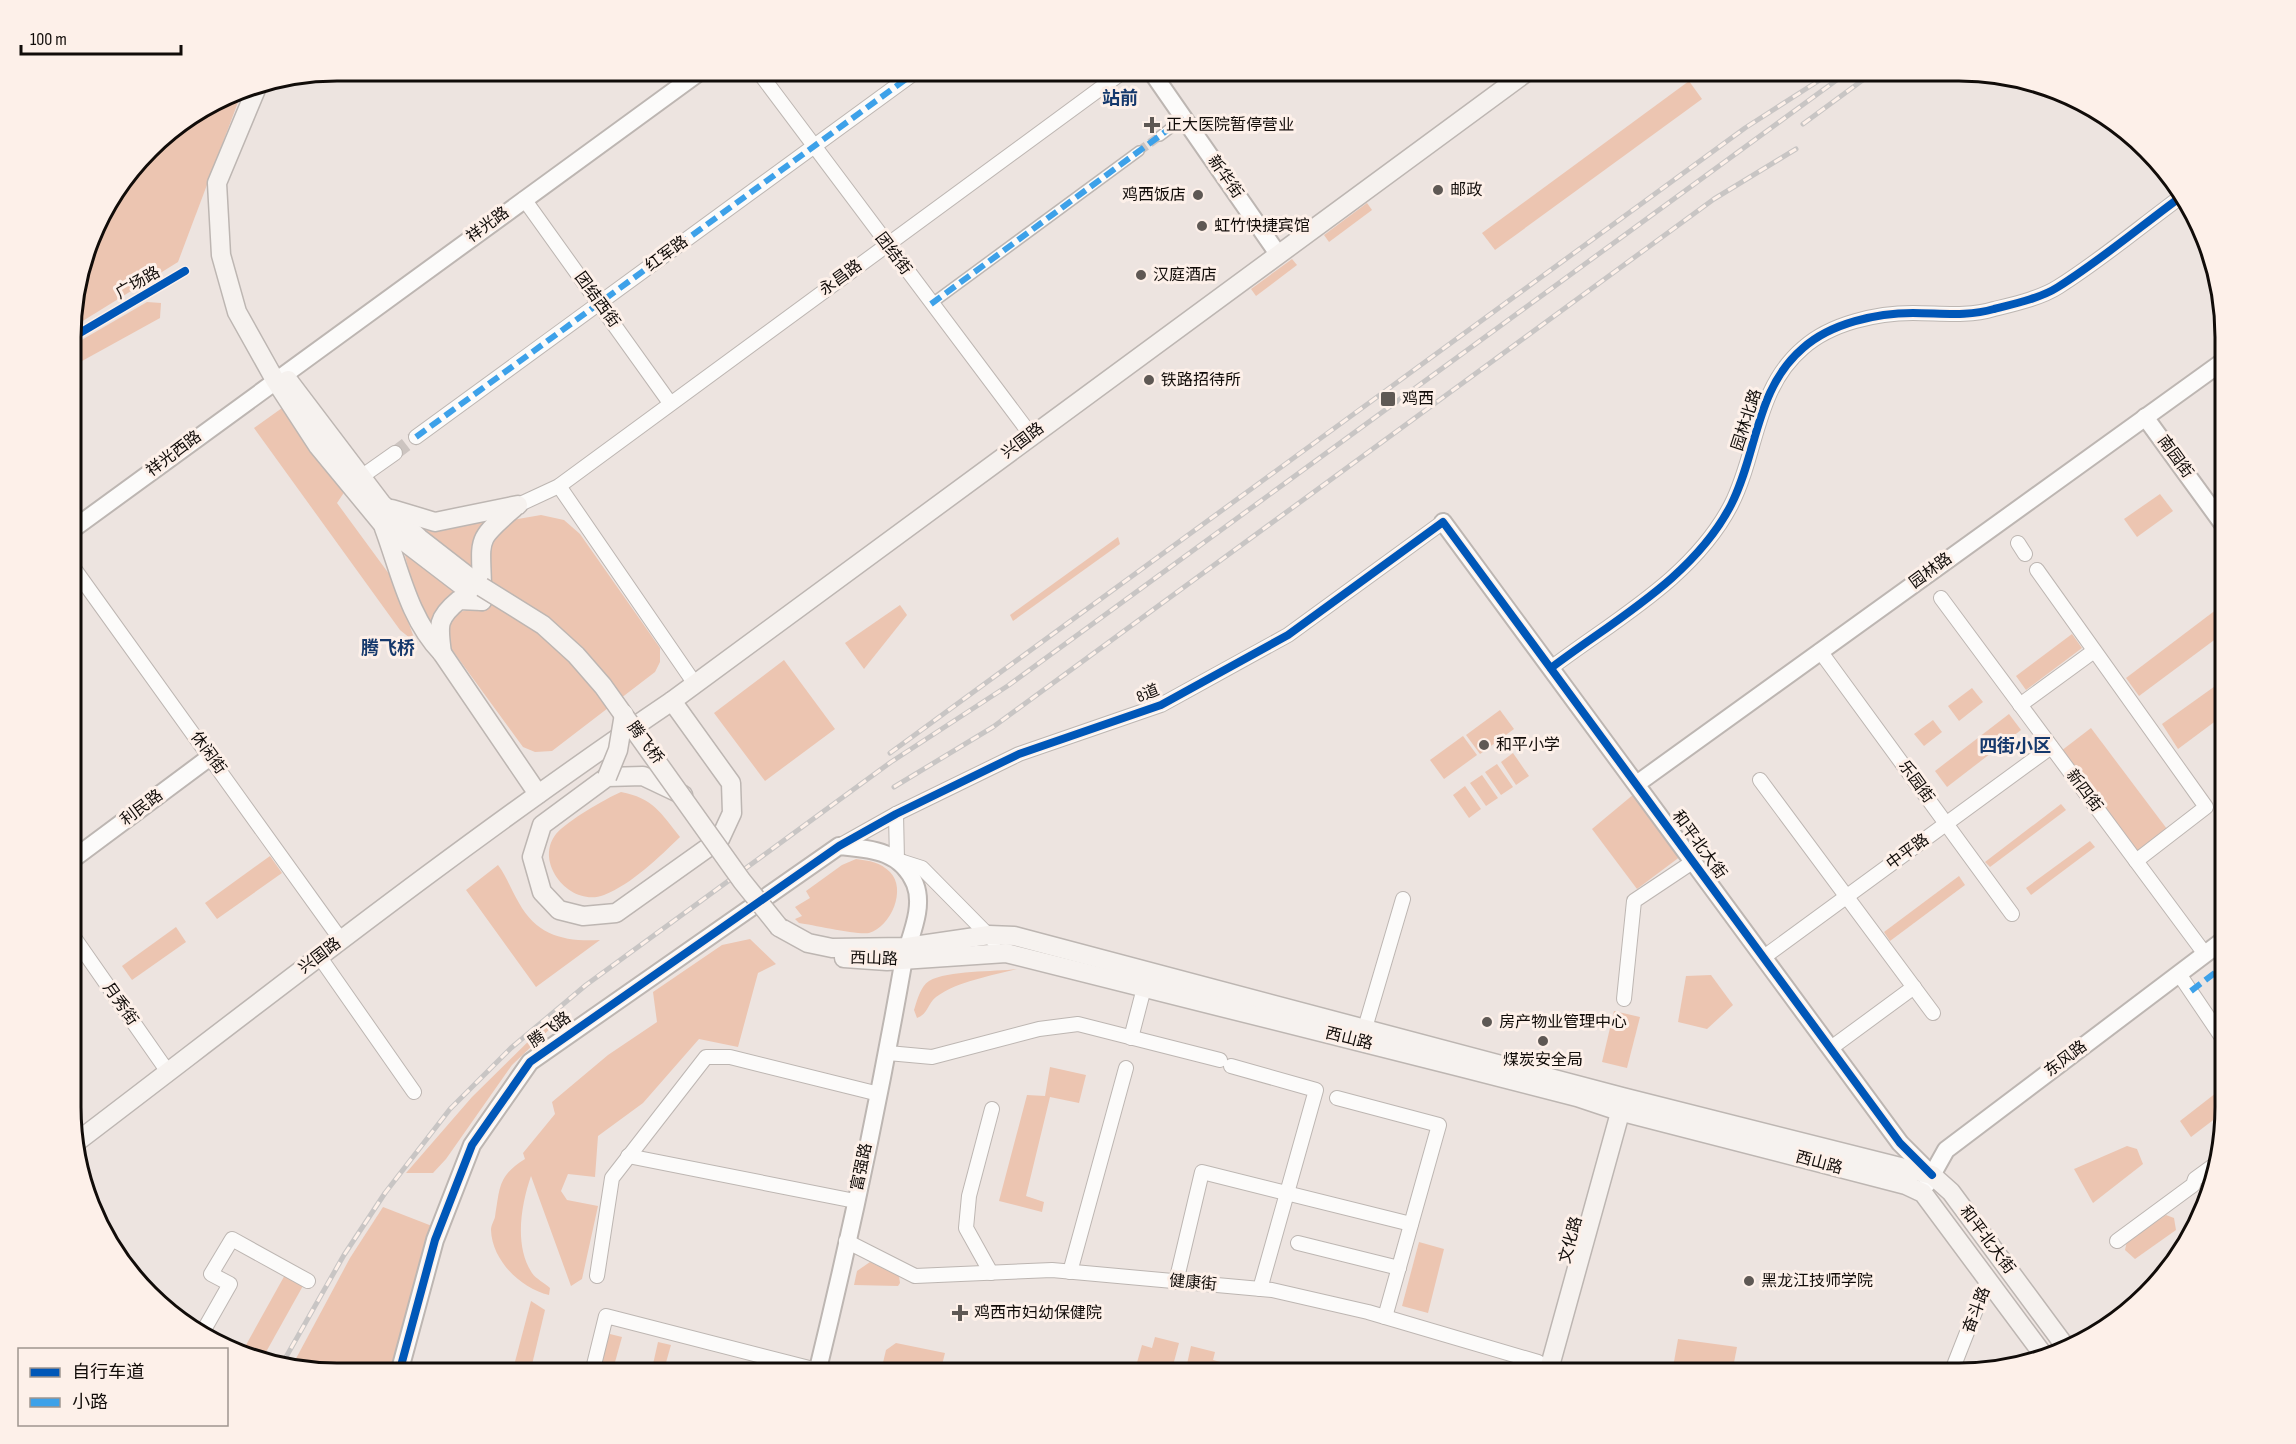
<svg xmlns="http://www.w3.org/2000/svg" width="2296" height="1444" font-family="'Sofia Sans Condensed','Noto Sans SC',sans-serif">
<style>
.green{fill:#ecc5b1}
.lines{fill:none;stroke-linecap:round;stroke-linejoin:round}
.pedestrian-tunnel{stroke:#ccc4c0;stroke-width:9;stroke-dasharray:9 4.5;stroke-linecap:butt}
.minor-tunnel{stroke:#ccc4c0;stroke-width:14;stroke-dasharray:14 7;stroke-linecap:butt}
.pedestrian-casing{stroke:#bdb6b2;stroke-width:12}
.minor-casing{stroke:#bdb6b2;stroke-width:16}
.tertiary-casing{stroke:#bdb6b2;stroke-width:20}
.secondary-casing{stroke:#bdb6b2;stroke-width:21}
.pedestrian{stroke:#fcfbfa;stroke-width:9}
.minor{stroke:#fcfbfa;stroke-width:14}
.tertiary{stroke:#fcfbfa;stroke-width:16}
.secondary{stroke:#f6f2ef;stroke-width:18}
.rail-casing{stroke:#c8c5c4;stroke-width:5}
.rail{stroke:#fdf0e9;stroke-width:3;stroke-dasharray:9;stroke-linecap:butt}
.secondary-bridge-casing{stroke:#bdb6b2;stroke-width:21;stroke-linecap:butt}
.secondary-bridge{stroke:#f6f2ef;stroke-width:18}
.quiet{stroke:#3da1e9;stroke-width:6;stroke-dasharray:12 6;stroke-linecap:butt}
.cycleway-casing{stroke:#fdf0e9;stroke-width:11}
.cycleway{stroke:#0057b8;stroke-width:8}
.poi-dot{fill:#5e5854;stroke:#fdf0e9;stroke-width:2}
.labels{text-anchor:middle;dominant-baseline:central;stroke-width:6;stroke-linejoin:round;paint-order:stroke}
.poi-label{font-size:16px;fill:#110c09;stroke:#fdf0e9;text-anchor:start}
.street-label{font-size:16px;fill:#110c09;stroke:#fdf0e9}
.neighbourhood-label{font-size:18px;font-weight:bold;fill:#15386c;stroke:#fdf0e9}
.rim{fill:none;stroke:#110c09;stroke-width:3}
</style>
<rect width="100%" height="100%" fill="#ede4e0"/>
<g class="green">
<polygon points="1689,81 1702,99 1495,250 1482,233"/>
<polygon points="243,89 178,262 73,327 73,303 98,219 161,137 236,91"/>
<polygon points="1367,203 1372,210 1329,242 1324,235"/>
<polygon points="1292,259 1297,265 1256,296 1251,289"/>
<polygon points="147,302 161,303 160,318 73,366 73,345"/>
<polygon points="282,408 345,491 337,503 392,578 416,643 400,630 254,428"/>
<polygon points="2160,494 2173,511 2137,537 2124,519"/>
<polygon points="541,515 564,520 580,534 660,648 660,662 655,672 552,751 535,752 523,747 450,647 448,623 456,613 471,609 492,536 512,520"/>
<polygon points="489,520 477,534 472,547 471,566 455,594 442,603 433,618 433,636 413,587 398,528 419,524 442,529"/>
<polygon points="1118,537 1120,544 1013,621 1010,615"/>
<polygon points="2225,603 2225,632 2139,696 2126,678"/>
<polygon points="900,605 907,615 864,669 845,643"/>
<polygon points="2072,634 2082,648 2026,690 2016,676"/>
<polygon points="784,660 835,729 765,781 714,713"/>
<polygon points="2225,679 2225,714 2178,749 2162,724"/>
<polygon points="1972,688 1983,702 1959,721 1948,706"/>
<polygon points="1500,710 1514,729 1480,754 1466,735"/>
<polygon points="2009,714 2021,730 1947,787 1935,771"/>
<polygon points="1933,720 1942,732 1924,746 1914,734"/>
<polygon points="2091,728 2167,829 2138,851 2061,751"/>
<polygon points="1463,736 1477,755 1444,779 1430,760"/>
<polygon points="1513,753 1529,776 1516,785 1501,762"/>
<polygon points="1497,764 1513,787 1501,795 1485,772"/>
<polygon points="1482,775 1498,798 1486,806 1470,783"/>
<polygon points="1465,786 1481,809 1469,818 1453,795"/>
<path d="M 621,792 C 653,798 661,813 680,837 C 658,858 632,884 604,895 C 571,908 533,863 556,834 C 567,821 605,799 621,792 Z"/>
<polygon points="1634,794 1681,856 1637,889 1592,829"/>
<polygon points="2061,804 2066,810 1990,867 1985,862"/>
<polygon points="2090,841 2095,847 2031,895 2026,888"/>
<polygon points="270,856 282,873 217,919 205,903"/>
<path d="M 856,859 C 870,861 880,862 890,872 C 907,889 891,927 869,933 C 857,935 813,925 799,923 L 795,919 L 802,916 L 795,907 L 810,898 L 806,891 L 842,865 Z"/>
<path d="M 498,865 C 507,877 511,890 519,903 C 537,936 566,942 600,940 L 536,987 L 466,890 Z"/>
<polygon points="1959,876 1965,885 1890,941 1884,932"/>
<polygon points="176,927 186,942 132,980 122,966"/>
<path d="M 750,939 L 776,964 L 758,973 L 738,1047 L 699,1039 L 643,1103 L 598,1136 L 595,1177 L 568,1174 L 561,1191 L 567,1200 L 598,1206 L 582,1279 L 571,1286 L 531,1176 C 521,1205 514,1246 532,1273 C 536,1279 545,1283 550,1288 L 549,1295 C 520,1288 492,1260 491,1230 C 491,1225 494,1221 495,1217 C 500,1187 498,1176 525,1159 L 523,1153 L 555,1114 L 552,1102 L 608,1055 L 657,1022 L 653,992 L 722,945 Z"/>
<path d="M 1017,969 C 991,976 958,981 936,997 C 928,1003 928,1014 917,1018 L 914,1010 C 917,1001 920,987 929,981 C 948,970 994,972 1017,969 Z"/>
<polygon points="1711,975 1733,1005 1707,1029 1678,1022 1686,976"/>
<polygon points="1614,1011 1640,1017 1627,1068 1602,1062"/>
<polygon points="551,1019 555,1024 512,1065 446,1159 433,1173 406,1173 472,1097"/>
<polygon points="1050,1067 1086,1075 1079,1103 1050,1097 1026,1196 1044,1202 1042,1212 999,1201 1027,1095 1045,1096"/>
<polygon points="2225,1086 2225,1111 2191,1137 2180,1121"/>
<polygon points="2127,1146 2137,1149 2143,1164 2093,1203 2074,1169"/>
<polygon points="383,1207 432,1226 390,1373 337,1373 292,1366 350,1258"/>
<polygon points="2166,1215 2174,1218 2176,1230 2135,1259 2125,1250 2127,1241"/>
<polygon points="1419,1242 1444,1249 1428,1313 1402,1306"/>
<polygon points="870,1262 899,1276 900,1283 898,1286 854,1285 857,1271"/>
<polygon points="286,1273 304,1284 261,1361 241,1354"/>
<polygon points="531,1301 545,1310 530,1373 512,1373"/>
<polygon points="606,1333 622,1337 612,1373 595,1373"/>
<polygon points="1155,1337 1179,1343 1171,1373 1146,1373 1147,1369 1136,1366 1142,1345 1152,1348"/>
<polygon points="1678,1339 1737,1347 1732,1373 1672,1373"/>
<polygon points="658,1342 671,1345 663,1373 651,1373"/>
<polygon points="896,1343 945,1353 940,1373 881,1371 886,1350"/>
<polygon points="1191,1346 1215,1352 1213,1360 1228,1364 1226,1373 1185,1373"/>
</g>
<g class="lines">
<polyline class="pedestrian-tunnel" points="1139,151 1160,136"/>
<polyline class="minor-tunnel" points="395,453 416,437"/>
<g class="pedestrian-casing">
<g id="pedestrian">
<polyline points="1160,136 1184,118"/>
<polyline points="931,304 1139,151"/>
</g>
</g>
<g class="minor-casing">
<g id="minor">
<polyline points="758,71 1031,435"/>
<polyline points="524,199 670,403"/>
<polyline points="416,437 917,71"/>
<polyline points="361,477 395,453"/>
<polyline points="559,486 695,684"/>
<polyline points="518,505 559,486 1124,71"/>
<polyline points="2018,543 2025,554"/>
<polyline points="73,567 341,940"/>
<polyline points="2037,570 2206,807 2136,861"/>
<polyline points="1941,598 2205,954"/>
<polyline points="1820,651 2012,914"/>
<path d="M 1551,668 C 1614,620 1693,578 1731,505 C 1758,452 1755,389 1803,348 C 1831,323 1877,313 1913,313 C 1941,313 1967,317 1994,309 C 2014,304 2041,298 2058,287 C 2101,260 2141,226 2182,196"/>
<polyline points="2020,705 2094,651"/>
<polyline points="1760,780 1933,1013"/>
<polyline points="896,814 897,860 922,868 994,941"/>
<polyline points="839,846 896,814 1019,754 1161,705 1288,635 1443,522"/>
<polyline points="73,936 168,1072"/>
<polyline points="319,956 414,1092"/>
<polyline points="1764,957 2051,747"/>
<polyline points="2179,974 2225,1042"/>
<polyline points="1624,999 1634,901 1694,861"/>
<polyline points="1365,1028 1403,899"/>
<polyline points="1131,1038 1144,988"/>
<polyline points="1831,1048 1914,987"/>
<polyline points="888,1053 932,1057 1039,1029 1078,1024 1220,1060"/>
<polyline points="1231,1066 1316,1090 1260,1289"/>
<polyline points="1337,1098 1439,1125 1385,1317"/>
<polyline points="628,1156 855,1201"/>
<polyline points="846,1241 915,1276 1052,1270 1272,1290 1368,1312 1538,1362"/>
<polyline points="2117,1241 2193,1185 2195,1179 2217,1163"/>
<polyline points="1298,1243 1399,1268"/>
<polyline points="1070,1272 1126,1068"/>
<polyline points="991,1273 966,1228 969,1196 992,1109"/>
<polyline points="597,1276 612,1178 706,1057 730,1057 879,1094"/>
<polyline points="1176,1282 1202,1172 1411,1224"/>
<polyline points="201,1335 230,1284 211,1274 232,1239 308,1281"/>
<polyline points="592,1373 606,1316 817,1370"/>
<polyline points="1951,1373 1988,1279"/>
</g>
</g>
<g class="tertiary-casing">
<g id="tertiary">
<polyline points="1151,71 1278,254"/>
<polyline points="2145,417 2225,527"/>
<polyline points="1443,522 1900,1143 1932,1175"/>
<polyline points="73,529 701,71"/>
<polyline points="1638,783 2225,360"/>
<polyline points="73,859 210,757"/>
<polyline points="1927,1184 1946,1150 2225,939"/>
<path d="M 399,1373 L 435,1240 L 472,1145 L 530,1062 L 839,846 C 870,849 901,850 915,884 C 925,909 908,940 903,964 C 879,1101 850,1238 817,1373"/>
</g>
</g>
<g class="secondary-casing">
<g id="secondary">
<polyline points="257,87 217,183 221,255 237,312 275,380 318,446 384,526 482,601"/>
<polyline points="288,380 382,504 419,538 482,587"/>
<polyline points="392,509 435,522 518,505"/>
<path d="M 384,528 C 400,571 409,619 442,653 L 538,794"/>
<path d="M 482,587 C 481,538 475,541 514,508"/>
<path d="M 442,653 C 438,625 437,618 459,600 L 482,601"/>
<polyline points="672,701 731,783 732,813 720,839 616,913 583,916 559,910 542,892 532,857 542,825 607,777 643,776 683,795"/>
<polyline points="779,927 808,943 832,948 907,947 989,935 1014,936 1622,1097 1932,1175 1951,1192 2065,1346"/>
<polyline points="844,958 887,961 1006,953 1460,1067 1577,1097 1619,1111 1906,1185 1923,1193 2042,1353"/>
<path d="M 74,1144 C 271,994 466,840 672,701 L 1528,71"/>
<polyline points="1548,1373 1623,1102"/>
</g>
</g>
<use href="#pedestrian" class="pedestrian"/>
<use href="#minor" class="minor"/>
<use href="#tertiary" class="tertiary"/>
<use href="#secondary" class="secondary"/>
<g class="rail-casing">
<g id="rail">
<polyline points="1803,124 1875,71"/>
<polyline points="890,753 1745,128 1826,76"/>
<polyline points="894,787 993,727 1714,199 1796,149"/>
<polyline points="282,1364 344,1255 385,1193 450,1109 511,1048 586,985 891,762 1009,685 1849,71"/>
</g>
</g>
<use href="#rail" class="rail"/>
<g class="secondary-bridge-casing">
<g id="secondary-bridge">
<polyline points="482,587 543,625 576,655 603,686 742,881 779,927"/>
<polyline points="607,777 618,750 624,714"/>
</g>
</g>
<use href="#secondary-bridge" class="secondary-bridge"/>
<g class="quiet">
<polyline points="931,304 1184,118"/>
<polyline points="416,437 917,71"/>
<polyline points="2191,991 2225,965"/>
</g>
<g class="cycleway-casing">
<g id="cycleway">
<polyline points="73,337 185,271"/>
<path d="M 1551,668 C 1614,620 1693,578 1731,505 C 1758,452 1755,389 1803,348 C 1831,323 1877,313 1913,313 C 1941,313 1967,317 1994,309 C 2014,304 2041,298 2058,287 C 2101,260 2141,226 2182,196"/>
<polyline points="399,1373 435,1240 472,1145 530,1062 839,846 896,814 1019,754 1161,705 1288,635 1443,522 1900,1143 1932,1175"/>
</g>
</g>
<use href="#cycleway" class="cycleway"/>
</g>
<g class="poi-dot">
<path d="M1149 116h6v6h6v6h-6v6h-6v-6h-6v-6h6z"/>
<circle cx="1438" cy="190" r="6"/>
<circle cx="1198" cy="195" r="6"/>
<circle cx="1202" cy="226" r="6"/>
<circle cx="1141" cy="275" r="6"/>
<circle cx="1149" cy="380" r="6"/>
<rect x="1380" y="391" width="16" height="16" rx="3"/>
<circle cx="1484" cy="745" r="6"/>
<circle cx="1487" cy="1022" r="6"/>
<circle cx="1543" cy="1041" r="6"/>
<circle cx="1749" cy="1281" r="6"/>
<path d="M957 1304h6v6h6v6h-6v6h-6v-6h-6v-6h6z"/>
</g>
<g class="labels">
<g class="poi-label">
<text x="1166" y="125">正大医院暂停营业</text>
<text x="1450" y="190">邮政</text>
<text x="1186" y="195" text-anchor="end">鸡西饭店</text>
<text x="1214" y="226">虹竹快捷宾馆</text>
<text x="1153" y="275">汉庭酒店</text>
<text x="1161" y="380">铁路招待所</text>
<text x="1402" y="399">鸡西</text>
<text x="1496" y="745">和平小学</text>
<text x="1499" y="1022">房产物业管理中心</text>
<text x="1543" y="1060" text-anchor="middle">煤炭安全局</text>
<text x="1761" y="1281">黑龙江技师学院</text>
<text x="974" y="1313">鸡西市妇幼保健院</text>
</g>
<g class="street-label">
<text transform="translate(1225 177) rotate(55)">新华街</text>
<text transform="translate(488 225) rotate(-36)">祥光路</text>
<text transform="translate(667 254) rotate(-36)">红军路</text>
<text transform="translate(893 254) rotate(53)">团结街</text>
<text transform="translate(841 278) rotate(-36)">永昌路</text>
<text transform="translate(138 283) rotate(-30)">广场路</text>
<text transform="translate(597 300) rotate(54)">团结西街</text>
<text transform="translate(1747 420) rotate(-72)">园林北路</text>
<text transform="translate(1023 441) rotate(-37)">兴国路</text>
<text transform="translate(174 454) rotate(-37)">祥光西路</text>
<text transform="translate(2175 457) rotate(54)">南园街</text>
<text transform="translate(1931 571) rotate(-36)">园林路</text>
<text transform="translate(1148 694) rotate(-22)">8道</text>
<text transform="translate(645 743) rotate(53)">腾飞桥</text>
<text transform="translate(208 753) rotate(54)">休闲街</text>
<text transform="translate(1916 782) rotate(54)">乐园街</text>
<text transform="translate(2084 791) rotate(53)">新四街</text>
<text transform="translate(142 808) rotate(-37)">利民路</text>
<text transform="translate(1699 845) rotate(54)">和平北大街</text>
<text transform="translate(1908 852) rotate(-36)">中平路</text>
<text transform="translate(320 956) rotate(-37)">兴国路</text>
<text transform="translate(874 959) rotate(2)">西山路</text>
<text transform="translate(120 1004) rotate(55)">月秀街</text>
<text transform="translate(550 1030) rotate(-36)">腾飞路</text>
<text transform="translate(1349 1039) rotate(14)">西山路</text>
<text transform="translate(2066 1059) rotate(-37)">东风路</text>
<text transform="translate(1819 1163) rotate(15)">西山路</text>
<text transform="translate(862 1167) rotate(-78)">富强路</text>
<text transform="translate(1571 1240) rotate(-75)">文化路</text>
<text transform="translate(1987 1240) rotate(53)">和平北大街</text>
<text transform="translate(1193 1283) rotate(5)">健康街</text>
<text transform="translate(1977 1310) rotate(-69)">奋斗路</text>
</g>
<g class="neighbourhood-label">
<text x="1120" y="98">站前</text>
<text x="388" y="648">腾飞桥</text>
<text x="2015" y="746">四街小区</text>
</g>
</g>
<path d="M0 0H2296V1444H0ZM337 81H1959A256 256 0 0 1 2215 337V1107A256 256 0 0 1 1959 1363H337A256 256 0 0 1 81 1107V337A256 256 0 0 1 337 81Z" fill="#fdf0e9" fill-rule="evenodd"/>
<path class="rim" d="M337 81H1959A256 256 0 0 1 2215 337V1107A256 256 0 0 1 1959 1363H337A256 256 0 0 1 81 1107V337A256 256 0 0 1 337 81Z"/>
<rect x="18" y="1348" width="210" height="78" fill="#fdf0e9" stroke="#9f958f" stroke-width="1.5"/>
<rect x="30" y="1368" width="30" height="9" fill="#0057b8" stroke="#9f958f" stroke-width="1.5"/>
<text x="72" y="1378" font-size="18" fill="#110c09">自行车道</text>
<rect x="30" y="1398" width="30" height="9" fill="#3da1e9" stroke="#9f958f" stroke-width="1.5"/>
<text x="72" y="1408" font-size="18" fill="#110c09">小路</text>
<path d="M21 45v9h160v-9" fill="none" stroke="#110c09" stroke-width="3"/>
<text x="30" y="45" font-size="18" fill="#110c09" stroke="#fdf0e9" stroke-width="4.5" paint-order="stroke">100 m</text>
</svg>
